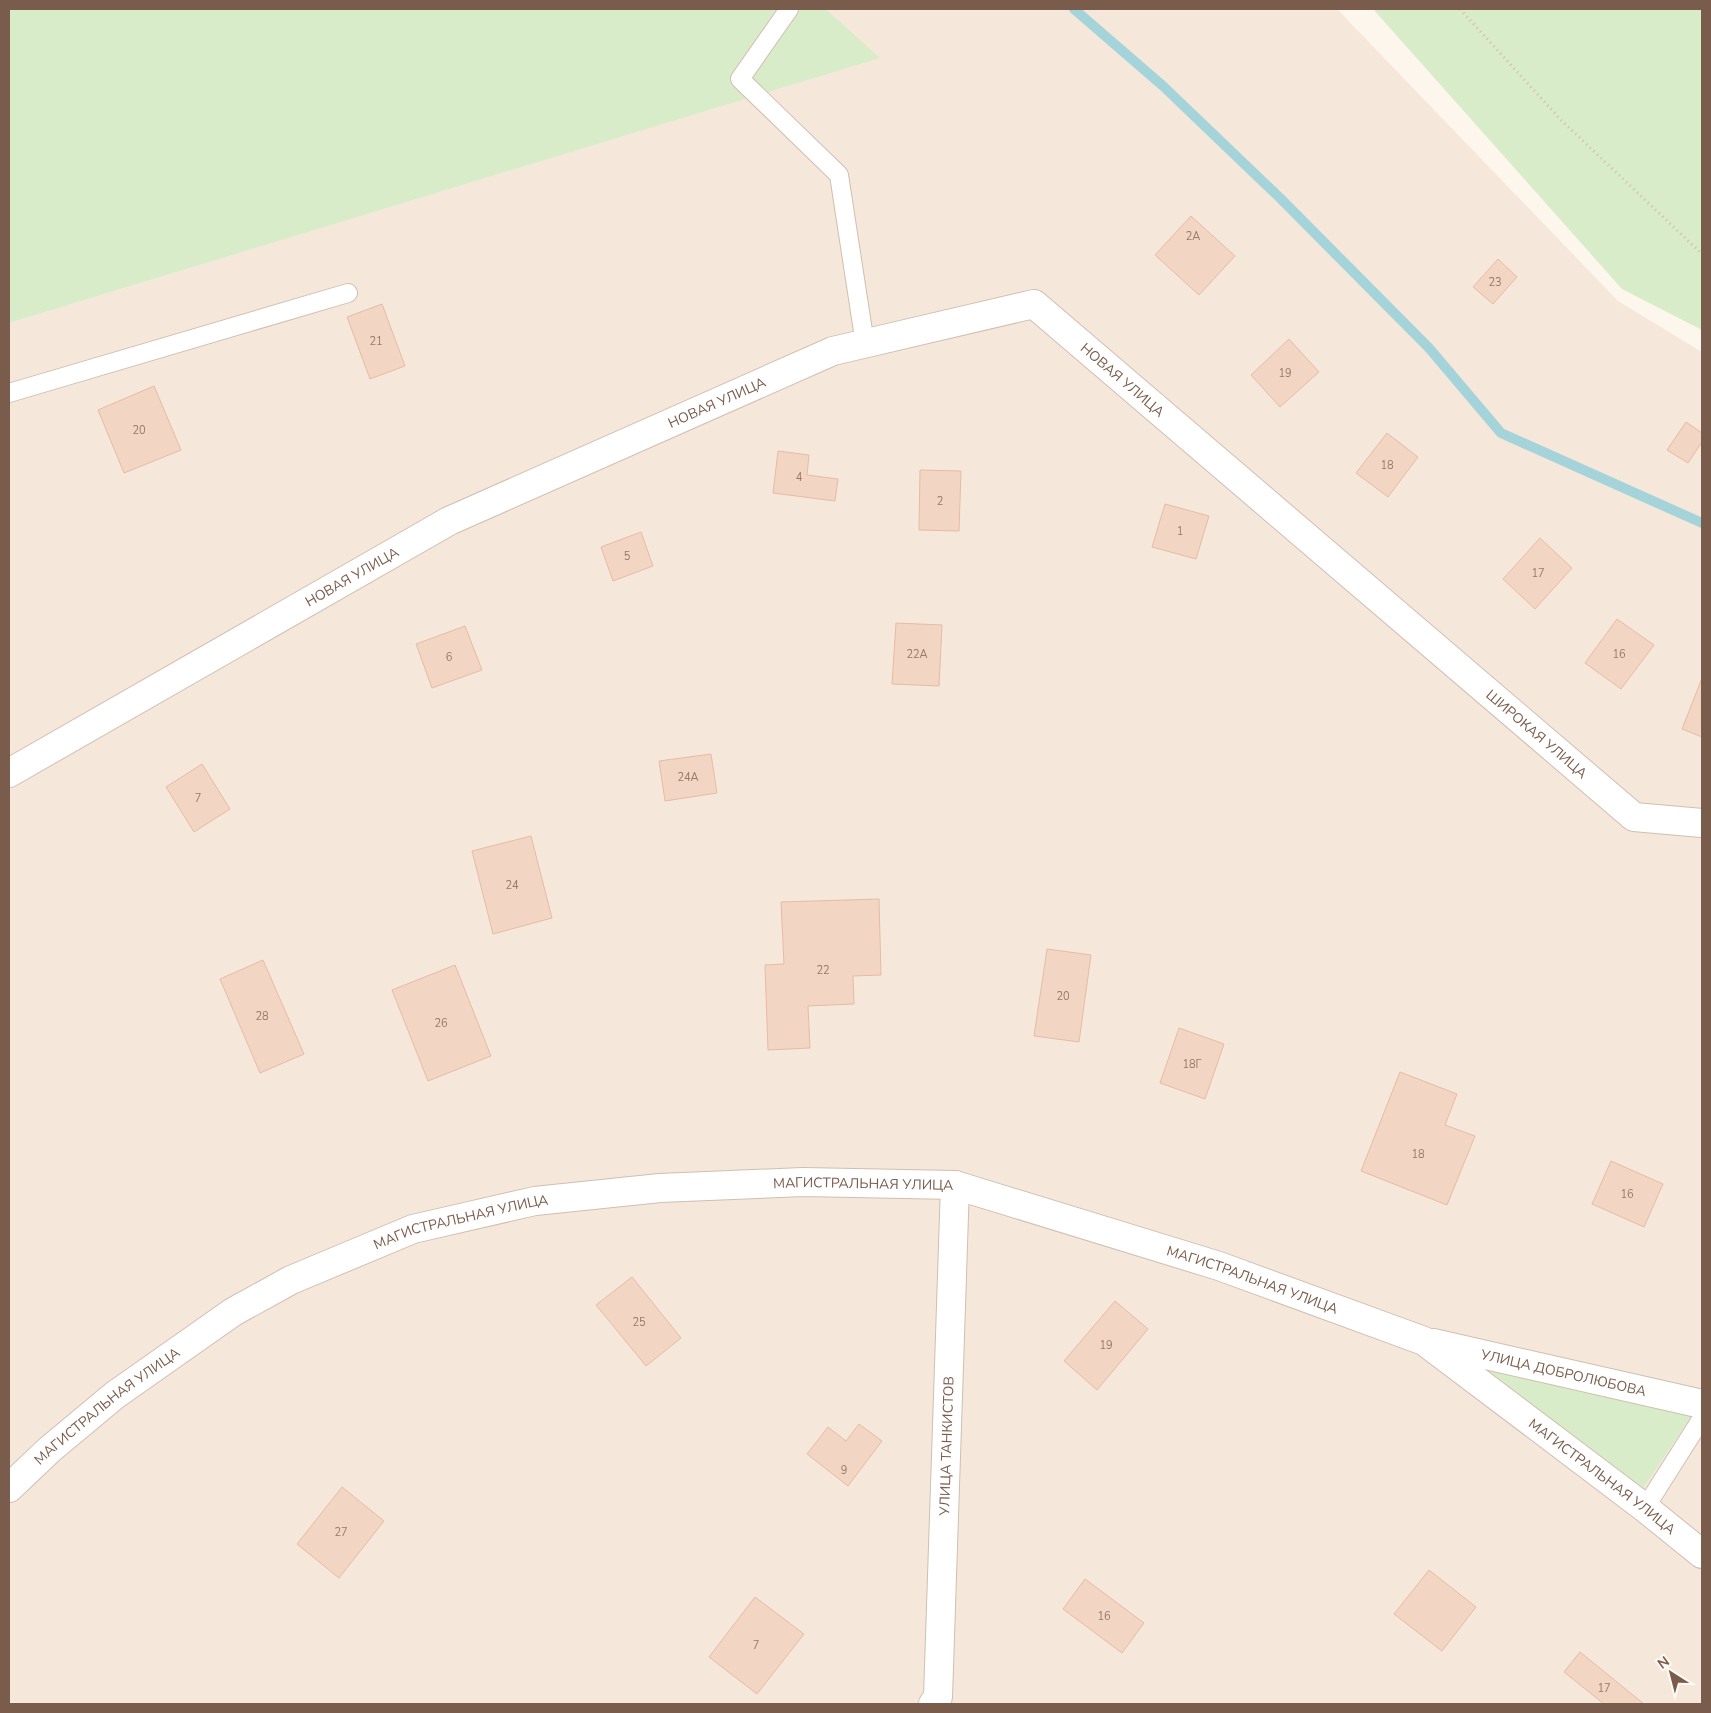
<svg xmlns="http://www.w3.org/2000/svg" width="1711" height="1713" font-family="'Nunito Sans',sans-serif">
<style>
.residential{fill:#f5e8da}
.green{fill:#d8ecc9}
.lines{fill:none;stroke-linecap:round;stroke-linejoin:round}
.stream{stroke:#a5d3da;stroke-width:10}
.building{fill:#f3d5c3;stroke:#e6bba3}
.lane-casing{stroke:#d1beb0;stroke-width:20}
.street-casing{stroke:#d1beb0;stroke-width:30}
.path{stroke:#d9b8a5;stroke-width:3;stroke-dasharray:1 4;stroke-linecap:butt}
.lane{stroke:#fff;stroke-width:18}
.street{stroke:#fff;stroke-width:28}
.labels{text-anchor:middle;dominant-baseline:central;stroke-width:4.5;stroke-linejoin:round;paint-order:stroke}
.number-label{font-size:11px;fill:#987a6a}
.street-label{font-size:14px;fill:#7a5c4d;stroke:#fffaf3}
</style>
<rect width="100%" height="100%" fill="#fdf6ec"/>
<polygon class="residential" points="826,9 1337,9 1618,301 1702,352 1702,1704 9,1704 9,323 879,58"/>
<g class="green">
<polygon points="9,9 826,9 880,58 9,323"/>
<polygon points="1373,9 1702,9 1702,330 1622,289"/>
<polygon points="1477,1367 1694,1412 1642,1490"/>
</g>
<g class="lines">
<polyline class="stream" points="1074,9 1163,86 1280,198 1429,348 1501,433 1702,523"/>
</g>
<g class="building">
<polygon points="1191,216 1235,256 1199,295 1155,255"/>
<polygon points="1498,259 1517,277 1493,304 1473,287"/>
<polygon points="382,304 405,366 370,379 347,317"/>
<polygon points="1289,339 1319,372 1280,407 1251,375"/>
<polygon points="154,386 181,450 124,473 98,410"/>
<polygon points="1686,422 1702,433 1702,442 1688,463 1667,450"/>
<polygon points="1387,433 1418,457 1388,497 1356,473"/>
<polygon points="778,451 809,455 807,475 838,479 835,501 773,493"/>
<polygon points="920,470 961,471 959,531 919,530"/>
<polygon points="1165,504 1209,516 1196,559 1152,547"/>
<polygon points="641,532 653,566 613,581 601,547"/>
<polygon points="1540,538 1572,568 1535,609 1503,579"/>
<polygon points="1617,619 1654,645 1621,689 1585,663"/>
<polygon points="896,623 942,625 939,686 892,684"/>
<polygon points="465,626 482,670 432,688 416,644"/>
<polygon points="1702,678 1702,737 1682,729"/>
<polygon points="711,754 717,793 665,801 659,761"/>
<polygon points="202,764 230,809 194,832 166,787"/>
<polygon points="531,836 552,918 493,934 472,851"/>
<polygon points="879,899 881,975 853,976 854,1004 808,1006 810,1048 768,1050 765,965 784,964 781,902"/>
<polygon points="1047,949 1091,955 1079,1042 1034,1036"/>
<polygon points="263,960 304,1054 260,1073 220,979"/>
<polygon points="455,965 491,1056 428,1081 392,990"/>
<polygon points="1179,1028 1224,1044 1205,1099 1160,1083"/>
<polygon points="1400,1072 1457,1094 1445,1125 1475,1136 1447,1205 1361,1171"/>
<polygon points="1611,1161 1663,1184 1644,1227 1592,1204"/>
<polygon points="632,1277 681,1338 646,1366 596,1305"/>
<polygon points="1115,1301 1148,1329 1097,1390 1064,1361"/>
<polygon points="859,1424 882,1441 848,1486 807,1454 828,1427 846,1441"/>
<polygon points="342,1487 384,1521 339,1578 297,1544"/>
<polygon points="1429,1570 1476,1607 1442,1651 1394,1614"/>
<polygon points="1085,1579 1144,1623 1122,1653 1063,1609"/>
<polygon points="755,1597 804,1634 757,1694 709,1657"/>
<polygon points="1580,1652 1644,1704 1604,1704 1564,1672"/>
</g>
<g class="lines">
<g class="lane-casing">
<g id="lane">
<polyline points="789,9 740,79 839,175 865,344"/>
<polyline points="9,393 348,293"/>
<polyline points="1645,1508 1702,1418"/>
</g>
</g>
<g class="street-casing">
<g id="street">
<path id="s1" d="M 9,773 L 449,521 L 833,351 L 1034,304 L 1634,817 L 1702,823"/>
<path id="s2" d="M 1433,1343 L 1702,1404"/>
<path id="s3" d="M 9,1488 L 49,1450 L 115,1395 L 233,1312 L 291,1280 L 413,1229 L 535,1201 L 660,1188 L 803,1182 L 955,1185 L 1219,1266 L 1424,1341 L 1645,1508 L 1702,1554"/>
<path id="s4" d="M 933,1704 L 938,1697 L 955,1185"/>
</g>
</g>
<polyline class="path" points="1460,9 1561,120 1702,254"/>
<use href="#lane" class="lane"/>
<use href="#street" class="street"/>
</g>
<g class="labels">
<g class="number-label">
<text x="1193" y="236">2А</text>
<text x="1495" y="282">23</text>
<text x="376" y="341">21</text>
<text x="1285" y="373">19</text>
<text x="139" y="430">20</text>
<text x="1387" y="465">18</text>
<text x="799" y="477">4</text>
<text x="940" y="501">2</text>
<text x="1180" y="531">1</text>
<text x="627" y="556">5</text>
<text x="1538" y="573">17</text>
<text x="917" y="654">22А</text>
<text x="1619" y="654">16</text>
<text x="449" y="657">6</text>
<text x="688" y="777">24А</text>
<text x="198" y="798">7</text>
<text x="512" y="885">24</text>
<text x="823" y="970">22</text>
<text x="1063" y="996">20</text>
<text x="262" y="1016">28</text>
<text x="441" y="1023">26</text>
<text x="1192" y="1064">18Г</text>
<text x="1418" y="1154">18</text>
<text x="1627" y="1194">16</text>
<text x="639" y="1322">25</text>
<text x="1106" y="1345">19</text>
<text x="844" y="1470">9</text>
<text x="341" y="1532">27</text>
<text x="1104" y="1616">16</text>
<text x="756" y="1645">7</text>
<text x="1604" y="1688">17</text>
</g>
<g class="street-label">
<text stroke="none"><textPath href="#s1" startOffset="1250">НОВАЯ УЛИЦА</textPath></text>
<text stroke="none"><textPath href="#s1" startOffset="800">НОВАЯ УЛИЦА</textPath></text>
<text stroke="none"><textPath href="#s1" startOffset="395">НОВАЯ УЛИЦА</textPath></text>
<text stroke="none"><textPath href="#s1" startOffset="1795">ШИРОКАЯ УЛИЦА</textPath></text>
<text stroke="none"><textPath href="#s3" startOffset="938">МАГИСТРАЛЬНАЯ УЛИЦА</textPath></text>
<text stroke="none"><textPath href="#s3" startOffset="532">МАГИСТРАЛЬНАЯ УЛИЦА</textPath></text>
<text stroke="none"><textPath href="#s3" startOffset="1342">МАГИСТРАЛЬНАЯ УЛИЦА</textPath></text>
<text stroke="none"><textPath href="#s2" startOffset="134">УЛИЦА ДОБРОЛЮБОВА</textPath></text>
<text stroke="none"><textPath href="#s3" startOffset="128">МАГИСТРАЛЬНАЯ УЛИЦА</textPath></text>
<text stroke="none"><textPath href="#s4" startOffset="260">УЛИЦА ТАНКИСТОВ</textPath></text>
<text stroke="none"><textPath href="#s3" startOffset="1748">МАГИСТРАЛЬНАЯ УЛИЦА</textPath></text>
</g>
</g>
<rect width="1711" height="1713" fill="none" stroke="#7a5c4d" stroke-width="20"/>
<g transform="translate(1671 1673) rotate(324)" stroke="#fffaf3" stroke-width="4" paint-order="stroke">
<path d="M0-4L9 19L0 12L-9 19Z" fill="#7a5c4d"/>
<text y="-8" font-size="14" font-weight="bold" text-anchor="middle" fill="#7a5c4d">N</text>
</g>
</svg>
